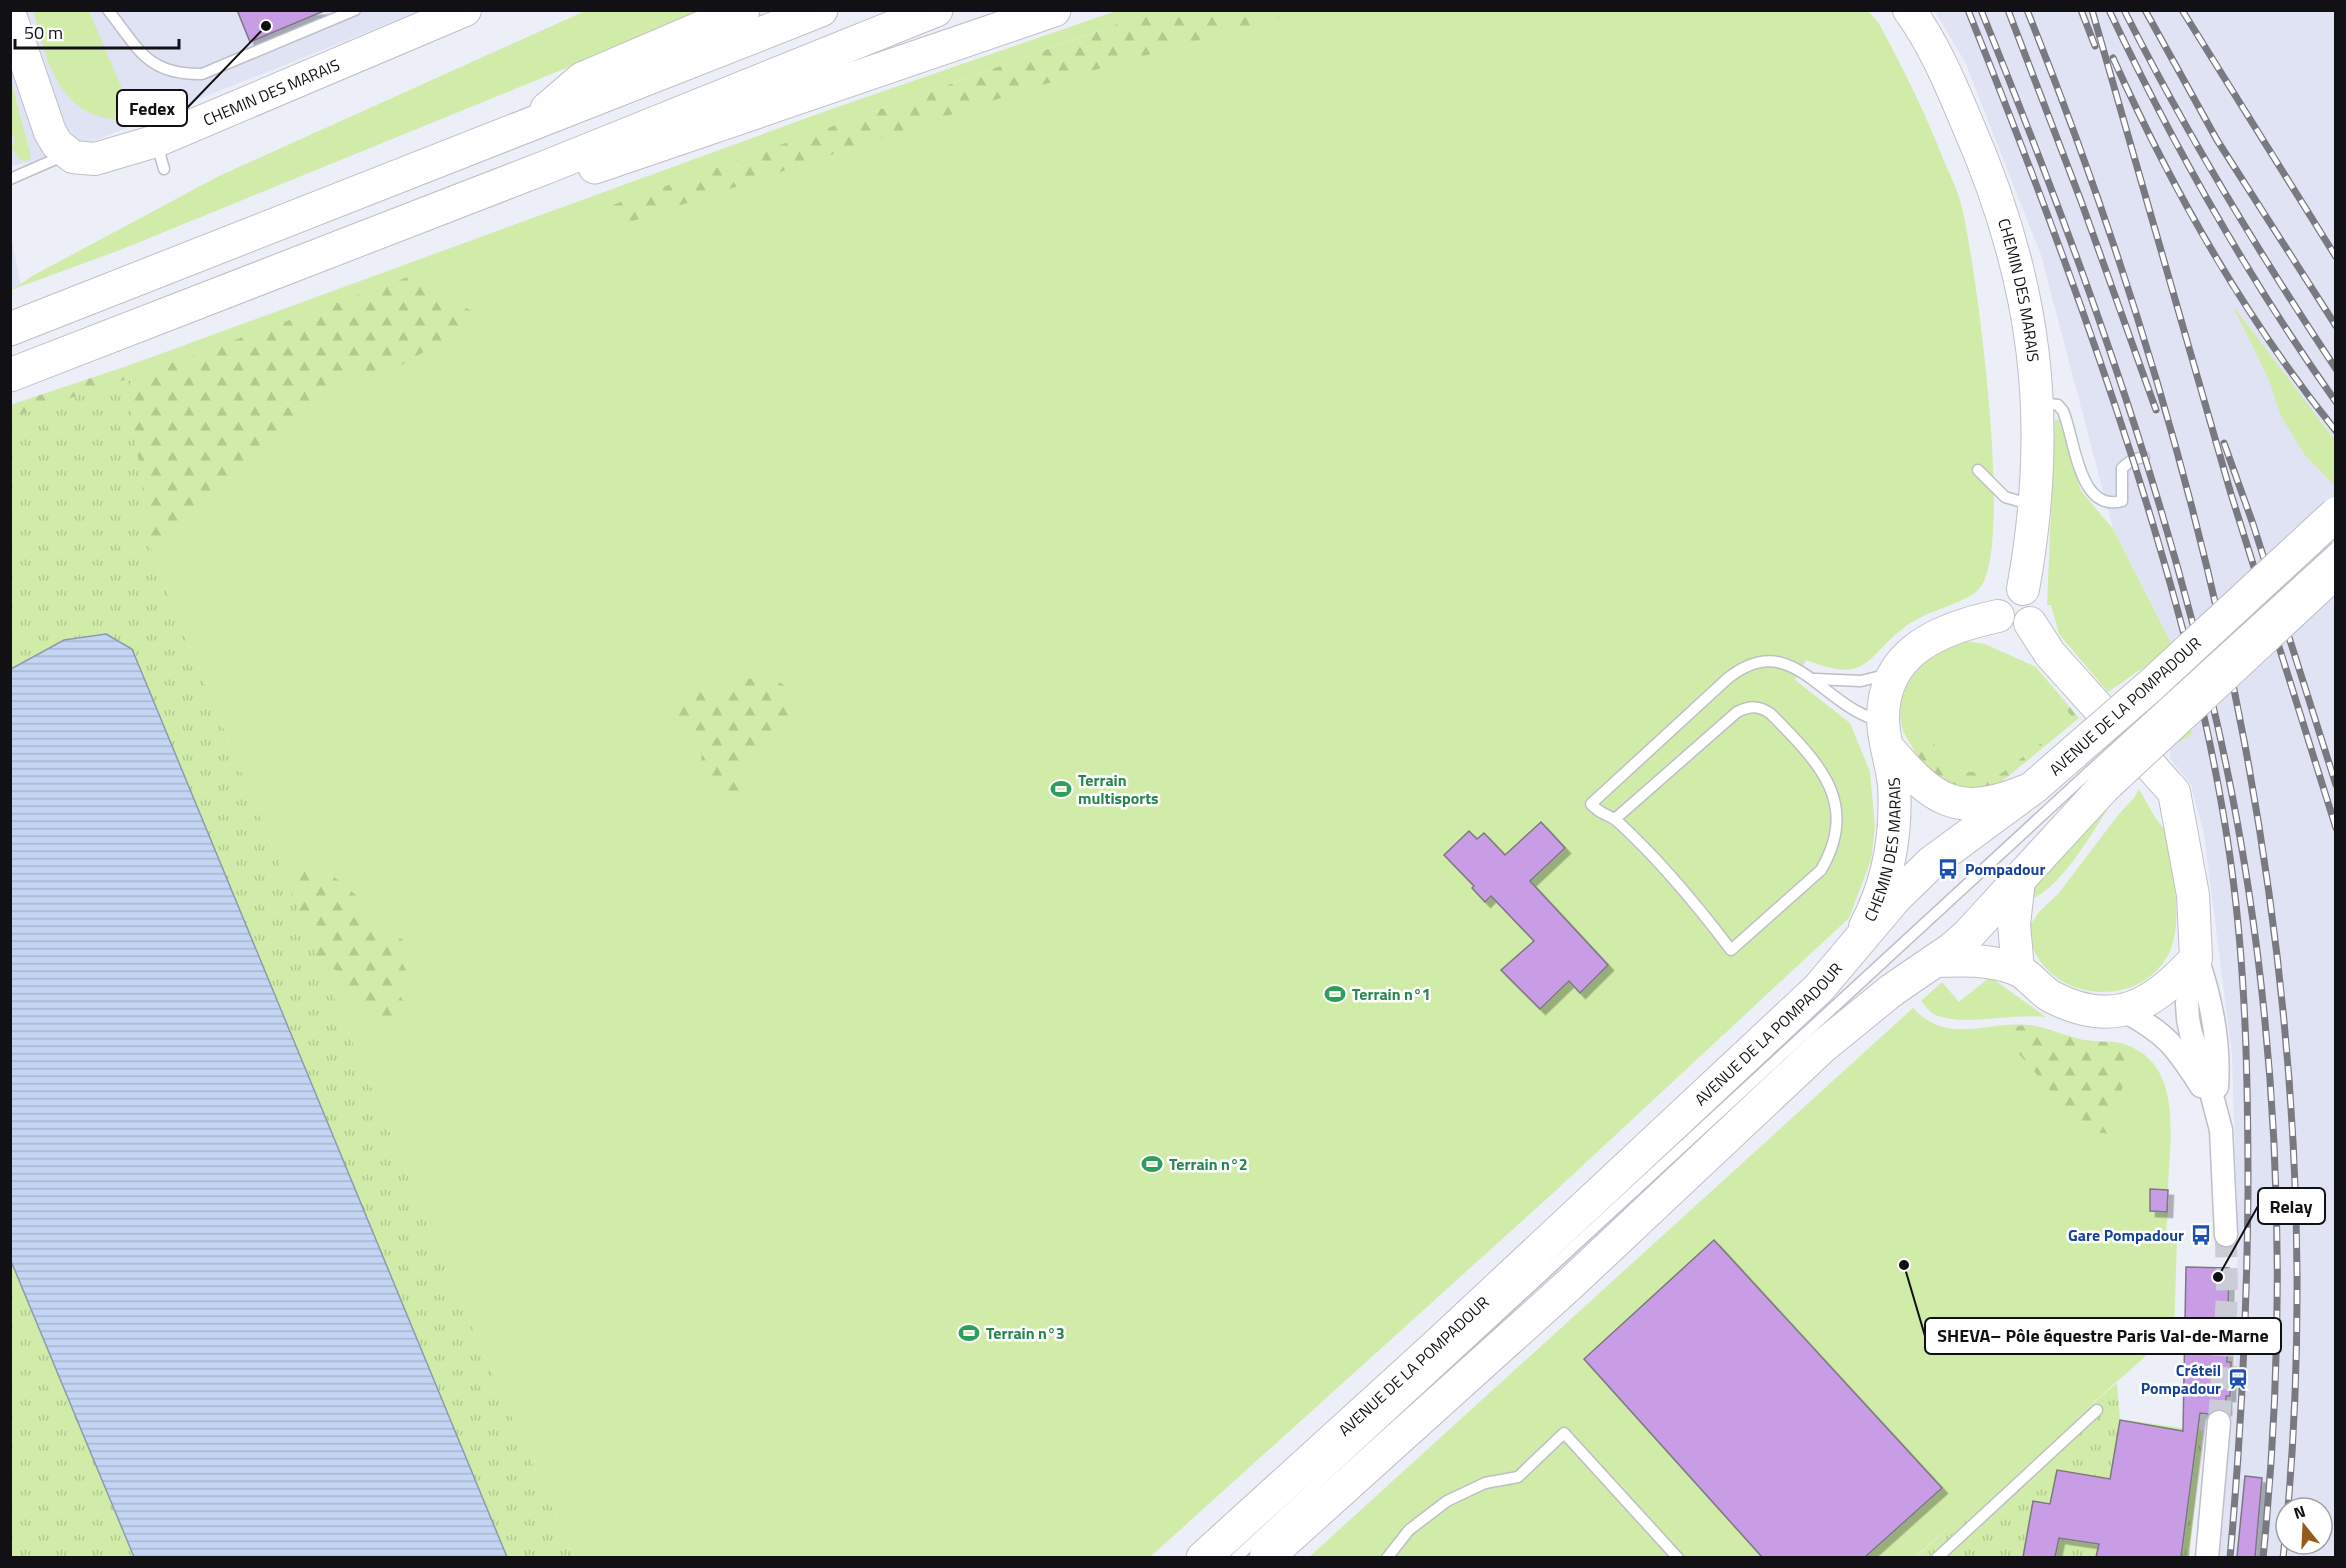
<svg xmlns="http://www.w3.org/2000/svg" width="2346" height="1568" font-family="'Titillium Web',sans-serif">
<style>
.built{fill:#e0e3f4;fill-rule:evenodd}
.green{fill:#d1eca8}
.forest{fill:url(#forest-firs)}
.park{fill:url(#park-tufts)}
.water{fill:url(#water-rules);stroke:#8e9ab0;stroke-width:1.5}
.building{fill:#c89de6;stroke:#7d7880;stroke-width:1.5;filter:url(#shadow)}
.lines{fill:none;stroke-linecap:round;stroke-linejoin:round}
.street-tunnel{stroke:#cbcdd6;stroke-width:22;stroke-dasharray:22 11;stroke-linecap:butt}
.lane-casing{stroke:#bebfc8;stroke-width:13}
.street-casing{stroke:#bebfc8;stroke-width:25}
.secondary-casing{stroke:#bebfc8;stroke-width:34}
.primary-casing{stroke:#bebfc8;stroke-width:35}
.highway-casing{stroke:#bebfc8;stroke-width:35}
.lane{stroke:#fff;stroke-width:10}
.street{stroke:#fff;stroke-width:22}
.secondary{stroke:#fff;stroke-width:32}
.primary{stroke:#fff;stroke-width:33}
.highway{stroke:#fff;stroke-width:33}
.rail-casing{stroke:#797a81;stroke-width:7}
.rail{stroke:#fff;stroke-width:4.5;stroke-dasharray:14;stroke-linecap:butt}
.lane-bridge-casing{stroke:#bebfc8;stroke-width:13;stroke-linecap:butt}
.primary-bridge-casing{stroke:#bebfc8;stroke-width:35;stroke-linecap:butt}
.lane-bridge{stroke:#fff;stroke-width:10}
.primary-bridge{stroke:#fff;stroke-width:33}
.labels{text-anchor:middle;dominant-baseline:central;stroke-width:5;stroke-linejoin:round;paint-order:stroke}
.street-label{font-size:16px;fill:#111115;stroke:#fff}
.leisure-label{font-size:16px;font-weight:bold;fill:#27864d;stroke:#fff;text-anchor:start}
.transit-label{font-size:16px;font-weight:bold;fill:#164399;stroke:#fff;text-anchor:end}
.leader{fill:none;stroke:#111115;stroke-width:2}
.callout-dot{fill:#111115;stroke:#fff;stroke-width:2}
.callout{fill:#fff;stroke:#111115;stroke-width:2}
.callout-label{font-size:18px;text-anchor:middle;font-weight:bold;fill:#111115}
</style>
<defs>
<pattern id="forest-firs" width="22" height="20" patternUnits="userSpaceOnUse" patternTransform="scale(1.5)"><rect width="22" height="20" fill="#d1eca8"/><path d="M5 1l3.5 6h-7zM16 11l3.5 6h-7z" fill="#b2c990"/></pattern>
<pattern id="park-tufts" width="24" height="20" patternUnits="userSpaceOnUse" patternTransform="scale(1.5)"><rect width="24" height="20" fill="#d1eca8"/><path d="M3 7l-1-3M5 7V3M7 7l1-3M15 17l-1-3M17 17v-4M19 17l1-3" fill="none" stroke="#b2c990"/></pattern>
<pattern id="water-rules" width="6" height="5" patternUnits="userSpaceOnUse" patternTransform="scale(1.5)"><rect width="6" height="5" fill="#c3d5f2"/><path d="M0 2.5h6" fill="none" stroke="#a6b6cf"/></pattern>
<filter id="shadow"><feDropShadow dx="5.5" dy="5.5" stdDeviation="0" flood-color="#0004"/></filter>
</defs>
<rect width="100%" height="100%" fill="#eceef8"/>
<g class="built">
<polygon points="11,11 420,11 51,158 11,166"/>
<path d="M 1935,11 L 2335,11 L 2335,1557 L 2220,1557 L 2235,1356 L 2238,1237 L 2232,1055 L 2204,834 L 2191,785 L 2170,758 L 2173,647 L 2113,529 L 2041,255 L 1965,62 ZM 2286,1508 L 2322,1508 L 2322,1544 L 2286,1544 Z"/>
<polygon points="10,231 21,286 11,290 10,290"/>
</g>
<g class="green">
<path d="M 34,11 L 89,11 L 131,110 L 126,120 C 61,121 46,63 34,11 Z"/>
<polygon points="585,11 706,11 120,250 11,290 10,283 13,289 34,275 219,176"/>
<path d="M 1116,11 L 1154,11 L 796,139 L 1159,11 L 1868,11 L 1878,22 C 1904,70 1926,114 1946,166 C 1952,179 1959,194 1962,208 C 1976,266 2015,551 1979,589 C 1965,604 1927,610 1906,626 C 1865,657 1869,685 1806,660 L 1795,680 L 1850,723 L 1870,772 L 1875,827 L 1871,860 L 1849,918 L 1552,1194 L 1150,1557 L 574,1557 L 450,1278 L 152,555 L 130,400 L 130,365 L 826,111 Z"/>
<polygon points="10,77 30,153 31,158 26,161 20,160 11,147 15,143 13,135 11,136"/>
<polygon points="2233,306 2335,440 2335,486 2305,455 2281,416 2269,380"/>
<polygon points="2055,419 2059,420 2081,491 2113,529 2173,647 2108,692 2059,634 2051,605 2047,605"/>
<path d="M 1956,640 L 1985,644 L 2036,667 L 2073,719 L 1999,775 L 1955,770 L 1934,744 L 1911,727 L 1903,731 C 1891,687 1922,661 1956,640 Z"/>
<path d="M 2189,723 L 2192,734 C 2184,741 2178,742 2169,747 C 2158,752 2127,780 2120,790 C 2098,821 2063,891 2026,901 L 2038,874 L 2119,787 Z"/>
<path d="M 2139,789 L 2156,819 L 2165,830 C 2173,861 2184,924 2169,953 C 2137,1016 2035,999 2028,928 L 2039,912 L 2058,894 L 2119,814 L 2134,798 Z"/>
<path d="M 1990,977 L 2046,1017 C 2013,1013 1966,1026 1938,1016 C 1931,1014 1926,1007 1921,1001 L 1942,982 L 1959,1002 Z"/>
<path d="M 1913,1008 C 1950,1048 1989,1018 2035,1026 C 2051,1029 2066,1037 2083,1040 C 2097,1042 2111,1040 2124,1044 C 2185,1064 2169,1141 2168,1190 L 2150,1190 L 2150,1211 L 2168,1212 L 2166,1230 L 2177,1241 L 2174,1330 C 2090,1408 2001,1480 1915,1557 L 1308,1558 Z"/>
</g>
<g class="forest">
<polygon points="1154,11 1302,11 1028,89 624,224 607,207"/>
<polygon points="408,277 483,317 388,373 344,373 152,555 128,570 11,477 10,405 130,365 130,378"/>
<polygon points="2036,667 2079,718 1994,788 1948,788 1920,761 1903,731 1911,727 1934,744 1955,770 1999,775 2073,719"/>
<path d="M 753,678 L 775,679 L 791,690 L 792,712 C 775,726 760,745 740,754 L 743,794 L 724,800 C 709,783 698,778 702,754 L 673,726 C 682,699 702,682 732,694 L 737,682 Z"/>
<polygon points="309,864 322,867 357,896 363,922 372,921 403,940 398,955 408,974 394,988 408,1007 397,1016 378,1016 351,989 338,971 313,960 308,946 327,934 298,913 287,891 299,870"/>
<polygon points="2032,1025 2083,1040 2124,1044 2130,1057 2111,1134 2085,1131 1996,1027"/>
</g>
<g class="park">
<polygon points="130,378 130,400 152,555 450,1278 574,1557 11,1557 10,418"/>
<polygon points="2117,1383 2120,1419 2203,1431 2189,1557 1915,1558 2010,1472"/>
</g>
<polygon class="water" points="106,634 132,649 507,1557 134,1557 11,1261 11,669 64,640"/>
<g class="building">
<polygon points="237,10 324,10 324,11 250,42"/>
<polygon points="1541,822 1565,848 1530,881 1608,965 1580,993 1569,981 1540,1009 1501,970 1534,941 1491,896 1485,902 1472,888 1474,886 1444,855 1469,831 1477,839 1484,833 1505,855"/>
<polygon points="2150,1189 2168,1190 2167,1212 2150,1211"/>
<polygon points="1714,1240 1942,1488 1865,1557 1762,1557 1584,1359"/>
<polygon points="2186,1267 2229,1268 2227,1362 2231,1362 2230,1396 2226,1396 2226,1410 2220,1409 2209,1414 2200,1413 2181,1557 2096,1557 2099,1544 2059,1538 2055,1557 2023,1557 2033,1501 2050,1504 2057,1470 2110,1479 2120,1420 2183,1431"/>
<polygon points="2245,1476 2262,1478 2255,1557 2237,1557"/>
</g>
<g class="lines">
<polyline class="street-tunnel" points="2219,1422 2227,1296 2226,1235"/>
<g class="lane-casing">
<g id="lane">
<path d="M 108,10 C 139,49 147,75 202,74 L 355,10"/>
<polyline points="157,144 164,169"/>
<polyline points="10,179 65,155"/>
<path d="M 2039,403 L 2058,405 L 2063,411 C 2075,438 2078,513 2122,501 L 2122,468 L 2132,460 L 2144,457"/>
<polyline points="1978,470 2005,497 2032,505"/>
<polyline points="1815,679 1861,681 1889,674"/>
<path d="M 1615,819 L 1737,712 C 1750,706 1759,705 1771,714 C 1817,761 1861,802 1821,870 L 1731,950 C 1697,905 1659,859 1617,821 C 1609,814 1602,816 1591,804 L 1727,679 C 1780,636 1808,681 1851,708 C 1860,714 1871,718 1880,722"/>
<polyline points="1236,1558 2089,772"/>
<polyline points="1387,1558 1409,1530 1447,1501 1485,1483 1518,1477 1564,1433 1678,1558"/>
<polyline points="1937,1558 2097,1410"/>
</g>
</g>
<g class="street-casing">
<g id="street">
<polyline points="2196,958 2187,1003 2188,1019 2191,1034 2205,1069 2221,1130 2226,1235"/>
<path d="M 2197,958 C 2212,1001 2220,1042 2217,1087"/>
<path d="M 2124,1011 C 2166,1033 2176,1047 2201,1086"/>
<polyline points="2207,1558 2219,1422"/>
</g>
</g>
<g class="secondary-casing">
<g id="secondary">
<path id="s1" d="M 1909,10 C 1934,44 1951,85 1967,123 C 2036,280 2054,420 2023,589"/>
<path id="s2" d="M 10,15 L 50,132 L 57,144 L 73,157 L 95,159 L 156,141 L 465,10"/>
<path d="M 1888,748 C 1933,800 1956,819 2025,791"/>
<path id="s3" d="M 1865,927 C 1888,884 1897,834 1894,785 C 1892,763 1883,741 1883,718 C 1883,650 1942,628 1998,616"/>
<path d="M 1934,961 C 1962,960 1989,959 2016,969 C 2029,974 2039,990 2052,997 C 2114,1029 2153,1006 2196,958 L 2193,895 L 2174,792 L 2050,654 L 2030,623"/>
<polyline points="2018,970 2014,924 2019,880"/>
</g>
</g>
<g class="primary-casing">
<g id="primary">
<path id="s4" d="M 1203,1558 L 1434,1348 L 1819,988 L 1895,898 L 1931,863 L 2034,787 L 2074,752"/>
<polyline points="1266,1558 1570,1284 1822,1047 1892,990 1952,949 1969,934 2104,787"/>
</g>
</g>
<g class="highway-casing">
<g id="highway">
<polyline points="547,109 582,79 743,10"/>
<polyline points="595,167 1054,10"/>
<polyline points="10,329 821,10"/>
<polyline points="10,375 549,166 936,10"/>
</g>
</g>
<use href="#lane" class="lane"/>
<use href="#street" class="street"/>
<use href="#secondary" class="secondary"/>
<use href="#primary" class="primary"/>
<use href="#highway" class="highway"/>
<g class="rail-casing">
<g id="rail">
<path d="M 1968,10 C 2028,159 2084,308 2133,460 C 2175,592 2212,727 2231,864 C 2246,972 2248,1082 2248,1191 C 2247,1313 2241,1436 2230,1558"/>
<path d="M 1981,10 C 2075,242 2162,479 2217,723 C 2279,996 2291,1280 2263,1558"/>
<polyline points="2008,10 2081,201 2156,410"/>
<path d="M 2027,10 C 2217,483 2331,997 2288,1508"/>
<polyline points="2081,10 2095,46"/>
<polyline points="2092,10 2231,494 2336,828"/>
<path d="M 2109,10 C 2174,147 2248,278 2336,402"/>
<path d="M 2124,10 C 2187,135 2259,253 2336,369"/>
<polyline points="2145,10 2217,140 2336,326"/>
<polyline points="2182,10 2336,257"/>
<path d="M 2113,58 C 2173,191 2244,317 2336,431"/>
<polyline points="2224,443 2253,524 2336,785"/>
<polyline points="2283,1558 2286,1530"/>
</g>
</g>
<use href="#rail" class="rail"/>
<g class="lane-bridge-casing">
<polyline id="lane-bridge" points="2089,772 2336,547"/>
</g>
<g class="primary-bridge-casing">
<g id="primary-bridge">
<polyline points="2074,752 2150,686 2336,514"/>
<polyline points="2104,787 2336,571"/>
</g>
</g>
<use href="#lane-bridge" class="lane-bridge"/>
<use href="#primary-bridge" class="primary-bridge"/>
</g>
<defs>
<g id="stadium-bare" transform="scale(1.62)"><path d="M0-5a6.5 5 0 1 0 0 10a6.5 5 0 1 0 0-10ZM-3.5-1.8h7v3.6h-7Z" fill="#2e9e5b" stroke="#fff" stroke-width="2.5" paint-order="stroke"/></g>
<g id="bus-bare" transform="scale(1.62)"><path d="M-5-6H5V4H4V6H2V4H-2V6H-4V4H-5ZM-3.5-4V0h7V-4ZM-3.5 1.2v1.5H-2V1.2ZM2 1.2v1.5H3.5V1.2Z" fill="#1a4fb4" stroke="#fff" stroke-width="2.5" paint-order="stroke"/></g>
<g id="station-bare" transform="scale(1.62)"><path d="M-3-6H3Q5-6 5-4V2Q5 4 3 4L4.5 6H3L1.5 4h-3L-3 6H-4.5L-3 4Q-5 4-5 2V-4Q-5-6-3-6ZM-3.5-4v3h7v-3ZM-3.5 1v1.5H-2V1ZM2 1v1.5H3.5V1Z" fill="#1a4fb4" stroke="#fff" stroke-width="2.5" paint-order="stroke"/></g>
</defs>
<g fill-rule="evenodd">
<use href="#stadium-bare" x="1061" y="789"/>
<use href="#bus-bare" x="1948" y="869"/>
<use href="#stadium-bare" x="1335" y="994"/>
<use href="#stadium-bare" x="1152" y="1164"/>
<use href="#bus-bare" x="2201" y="1235"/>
<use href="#stadium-bare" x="969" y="1333"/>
<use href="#station-bare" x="2238" y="1379"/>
</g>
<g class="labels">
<g class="street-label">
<text stroke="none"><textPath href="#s2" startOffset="369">CHEMIN DES MARAIS</textPath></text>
<text stroke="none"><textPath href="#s1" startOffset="303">CHEMIN DES MARAIS</textPath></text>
<text transform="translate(2125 706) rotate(-42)">AVENUE DE LA POMPADOUR</text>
<text stroke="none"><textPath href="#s3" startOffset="81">CHEMIN DES MARAIS</textPath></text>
<text stroke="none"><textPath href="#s4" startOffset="771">AVENUE DE LA POMPADOUR</textPath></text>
<text stroke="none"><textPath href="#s4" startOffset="285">AVENUE DE LA POMPADOUR</textPath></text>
</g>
<g class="leisure-label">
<text x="1078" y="780">Terrain<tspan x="1078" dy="18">multisports</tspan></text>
<text x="1352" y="994">Terrain n°1</text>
<text x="1169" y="1164">Terrain n°2</text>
<text x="986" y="1333">Terrain n°3</text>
</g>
<g class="transit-label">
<text x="1965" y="869" text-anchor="start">Pompadour</text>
<text x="2184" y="1235">Gare Pompadour</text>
<text x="2221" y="1370">Créteil<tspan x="2221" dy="18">Pompadour</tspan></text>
</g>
</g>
<path class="leader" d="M266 26L187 108M2218 1277L2258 1206M1904 1265L1925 1336"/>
<g class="callout-dot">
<circle cx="266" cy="26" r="6"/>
<circle cx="2218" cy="1277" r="6"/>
<circle cx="1904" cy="1265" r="6"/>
</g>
<g class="callout">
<rect x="117" y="90" width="70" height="36" rx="6"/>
<rect x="2258" y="1188" width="67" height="36" rx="6"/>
<rect x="1925" y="1318" width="356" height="36" rx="6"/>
</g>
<g class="callout-label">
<text x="152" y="115">Fedex</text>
<text x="2291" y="1213">Relay</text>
<text x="2103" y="1342">SHEVA– Pôle équestre Paris Val-de-Marne</text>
</g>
<rect width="2346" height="1568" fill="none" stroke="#111115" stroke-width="24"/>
<g transform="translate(2304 1526) rotate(342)"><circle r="28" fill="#ffffff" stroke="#a0a0a1" stroke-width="1.5"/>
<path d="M0-4.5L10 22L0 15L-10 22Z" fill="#965b1a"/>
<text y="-9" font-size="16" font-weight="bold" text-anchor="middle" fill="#111115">N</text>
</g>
<path d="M15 39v9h164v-9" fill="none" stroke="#111115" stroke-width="3"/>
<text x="24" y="39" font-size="18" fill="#111115" stroke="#ffffff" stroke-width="4.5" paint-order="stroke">50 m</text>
</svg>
